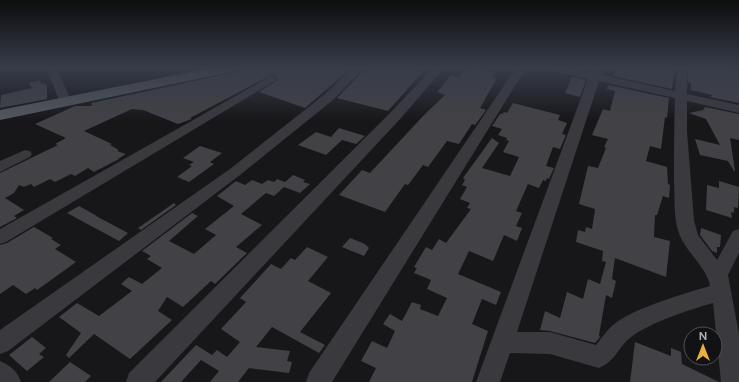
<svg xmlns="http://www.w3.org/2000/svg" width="739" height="382" font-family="Figtree,sans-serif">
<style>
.building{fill:#424246}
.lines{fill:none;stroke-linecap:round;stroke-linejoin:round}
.minor{fill:#39393e;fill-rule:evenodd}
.major{fill:#55575d;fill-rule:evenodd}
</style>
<rect width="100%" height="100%" fill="#171719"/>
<g class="building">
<polygon points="241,68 351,68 305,108 259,92 278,80 276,76 271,75 190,118 192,119 178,124 143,110 132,109 84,131 112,144 110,145 119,150 117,151 126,154 118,159 119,159 94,172 88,168 75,176 71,174 55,182 50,179 34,187 31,184 24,187 19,185 14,193 5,198 24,210 14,216 17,218 0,227 0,173 58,145 55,144 66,138 35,124 75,106 92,106 91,103 236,72"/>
<polygon points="366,68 426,68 388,111 337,98"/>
<polygon points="466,68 486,68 484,70 496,73 492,77 497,78 480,108 486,110 475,125 472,124 459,144 447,141 428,167 423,165 408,185 405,184 385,212 339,195 362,170 370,173 424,115 445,95 437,92 451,75 459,77"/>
<polygon points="614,68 675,68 672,89 613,76"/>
<polygon points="688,68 729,68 739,70 739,103 710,97 712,95 691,90 691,83 688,82"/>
<polygon points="572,77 586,80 580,97 565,93"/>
<polygon points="39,80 41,84 45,83 45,85 47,85 47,99 0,108 1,95 32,88 29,83"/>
<polygon points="608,85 669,98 667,118 665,117 661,149 650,146 646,161 667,167 668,184 670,185 669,198 663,196 657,215 655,215 654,237 670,241 666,277 615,258 612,279 616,281 612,298 606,295 599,335 600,337 595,343 550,331 540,330 545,311 560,318 567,292 583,299 588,279 600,284 606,262 602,261 603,251 576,242 578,230 585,232 586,227 592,229 595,209 579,204 588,166 598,168 606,148 604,147 608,139 592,135 603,109 610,111 615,91 607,89"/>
<polygon points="513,103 560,115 558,120 567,123 562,134 566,135 560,149 553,147 546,166 554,168 549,179 547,178 546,181 543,180 539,188 528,184 516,211 522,213 516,226 522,228 517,241 504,235 493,261 469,251 458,274 501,292 496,305 482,299 472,324 488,331 472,382 369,382 376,368 361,361 372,341 387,348 395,331 383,324 390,314 402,321 412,302 421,305 420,309 438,316 447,298 427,289 431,280 414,273 417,268 414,267 426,247 432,250 439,239 446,243 471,209 467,208 470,203 460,199 467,187 462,185 465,180 463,178 492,138 499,143 482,168 510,176 519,157 503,152 509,141 506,140 507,138 498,135 502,129 492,126 500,114 502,114 504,112 507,113"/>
<polygon points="705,107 739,114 739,140 730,138 735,171 734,171 728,161 700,155 695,139 720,145 706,119 689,113 703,110"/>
<polygon points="339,128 365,136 356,144 342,140 326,155 298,145 316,132 331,137"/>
<polygon points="200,146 222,153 210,162 214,164 189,182 177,177 192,166 189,165 194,162 183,158"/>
<polygon points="293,175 305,180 303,182 310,184 300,193 284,187 274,196 266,193 241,214 262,225 236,247 247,253 215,284 211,281 183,307 167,297 158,311 172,320 130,359 94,334 69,358 66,355 81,333 59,317 77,303 99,316 132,291 121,284 129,277 142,284 162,268 147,259 151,256 142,251 192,213 198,216 169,241 194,254 216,235 205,229 234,206 217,196 236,181 245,185 252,180 262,184 268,180 274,182 277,179 285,182"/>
<polygon points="719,181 739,187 738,208 734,207 734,213 731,212 732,218 706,210 707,185 719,188"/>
<polygon points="174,203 176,205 141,230 138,228"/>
<polygon points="79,206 97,216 96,216 128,233 119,241 67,213"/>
<polygon points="34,227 53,238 51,239 61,245 55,249 76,262 37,290 35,288 26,294 13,285 0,294 0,245 7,243"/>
<polygon points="701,228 721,235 720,247 717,247 717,253 712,251 700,235"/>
<polygon points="350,238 365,244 369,248 364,256 342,247"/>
<polygon points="307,247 328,257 308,281 331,293 300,332 325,345 319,353 272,327 256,347 290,351 287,361 292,362 289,373 249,368 238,382 210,382 219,371 201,360 181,382 161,382 196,345 212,355 217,350 227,357 240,342 221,329 246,302 240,298 271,264 281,269 291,258 295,260"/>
<polygon points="32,337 46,348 39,354 44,357 27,371 9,355"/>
<polygon points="635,342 671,356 671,348 681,352 682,364 719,382 630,382"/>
<polygon points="70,362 91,376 85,382 49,382"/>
</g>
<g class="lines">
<g class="minor">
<polygon points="46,68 56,68 72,102 70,105 62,105 60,102"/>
<polygon points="353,68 364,68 333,100 240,175 8,351 0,354 0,330 230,169 325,94"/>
<polygon points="433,68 444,68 401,118 155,382 126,382 129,373 391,112"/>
<polygon points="516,68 526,68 332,382 306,382 309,373"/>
<path d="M 548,68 L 568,68 L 591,73 L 593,68 L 603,68 L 601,75 L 675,91 L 677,68 L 687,68 L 687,94 L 739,105 L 739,113 L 687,101 L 687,131 L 694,220 L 698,235 L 717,260 L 733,231 L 739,229 L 739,253 L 728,275 L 739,334 L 739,382 L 721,382 L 713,303 C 691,309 649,323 631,337 C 618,347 616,361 599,368 L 550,354 L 510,353 L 500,382 L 476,382 L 588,79 L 549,70 ZM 599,81 L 675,98 C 674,126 674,154 674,182 C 675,199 673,220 680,236 C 688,254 707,268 710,286 C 686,293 630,309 612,326 C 606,331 601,339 596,345 L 550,332 L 517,332 Z"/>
<polygon points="271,76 275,77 277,79 275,81 6,242 0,244 0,229"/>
<polygon points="25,150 30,151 32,154 30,157 0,172 0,161"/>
<path d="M 0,361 C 11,366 17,371 21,382 L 0,382 Z"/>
</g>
<polygon class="major" points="211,68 238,68 236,71 231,72 0,120 0,110"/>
</g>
<linearGradient id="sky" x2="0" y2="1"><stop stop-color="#0d0d0e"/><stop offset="0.56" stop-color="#363c49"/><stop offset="1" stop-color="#363c49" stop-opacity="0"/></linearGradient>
<rect width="739" height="121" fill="url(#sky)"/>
<g transform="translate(703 346)"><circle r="19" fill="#121214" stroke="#4f5156"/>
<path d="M0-3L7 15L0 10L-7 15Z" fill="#e9b040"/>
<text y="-6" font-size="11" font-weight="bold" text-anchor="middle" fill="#aaafb8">N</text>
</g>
</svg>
